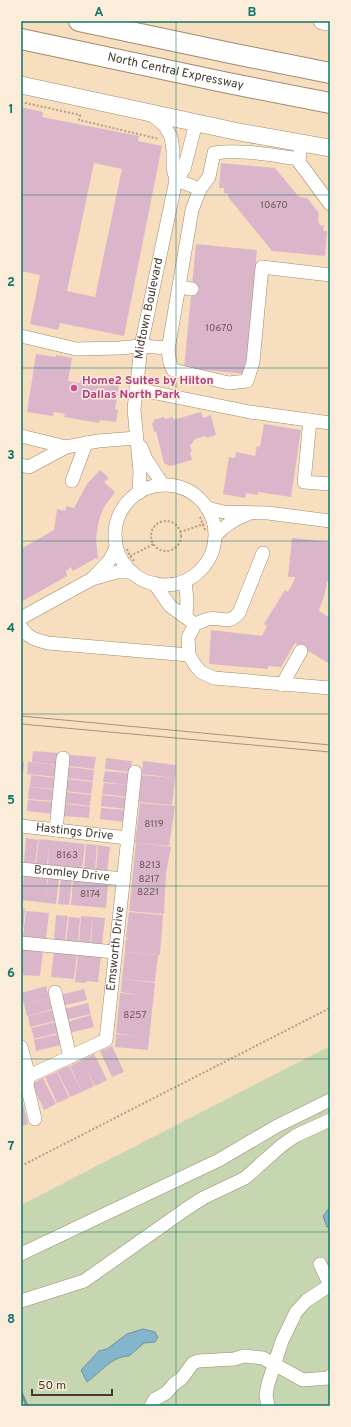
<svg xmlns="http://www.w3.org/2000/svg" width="351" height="1427" font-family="Overpass,sans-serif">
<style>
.green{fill:#c6d6b0}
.water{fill:#83b6cd;stroke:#70919d}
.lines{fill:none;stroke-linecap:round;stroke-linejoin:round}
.stream{stroke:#70919d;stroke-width:3}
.building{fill:#dbb6ca;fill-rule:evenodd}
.minor-casing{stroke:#a18a6d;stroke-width:14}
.major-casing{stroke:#a18a6d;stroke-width:18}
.highway-casing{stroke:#a18a6d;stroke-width:22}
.path{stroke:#b29f87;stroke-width:2;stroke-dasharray:2 2;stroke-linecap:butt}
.minor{stroke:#fff;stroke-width:13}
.major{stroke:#fff;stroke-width:17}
.highway{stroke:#fff;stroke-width:20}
.tram{stroke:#a5937c;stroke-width:1}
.grid{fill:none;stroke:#0f766e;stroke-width:1;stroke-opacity:0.55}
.hotel-dot{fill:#d1479c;stroke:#fcedda;stroke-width:1.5}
.labels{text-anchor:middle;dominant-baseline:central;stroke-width:3;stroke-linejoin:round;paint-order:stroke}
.number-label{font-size:10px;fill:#6a5a55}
.street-label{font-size:12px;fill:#443b2e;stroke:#fcedda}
.hotel-label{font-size:12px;font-weight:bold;fill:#b23c85;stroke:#fcedda;text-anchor:start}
.neatline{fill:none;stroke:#0f766e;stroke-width:1.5}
.grid-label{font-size:13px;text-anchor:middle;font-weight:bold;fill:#0f766e}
</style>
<rect width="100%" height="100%" fill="#f7debf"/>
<polygon class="green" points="330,1046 330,1406 21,1406 21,1205"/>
<g class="water">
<polygon points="330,1207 330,1226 327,1227 323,1216"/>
<path d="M 143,1329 L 155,1332 L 158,1337 L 155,1342 L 144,1343 L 129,1356 C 112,1356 100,1373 87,1382 L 81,1370 L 99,1351 L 107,1349 L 127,1334 Z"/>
</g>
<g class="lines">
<polyline class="stream" points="21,1392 27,1406"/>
</g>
<g class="building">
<path d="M 21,107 L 43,112 L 42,117 L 139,136 L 138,141 L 162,146 L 124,336 L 60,323 L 58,330 L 30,324 L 40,275 L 21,271 ZM 94,163 L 122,169 L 95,297 L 67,291 Z"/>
<polygon points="221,163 275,168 299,197 307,198 319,213 318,221 320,225 324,226 323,231 327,231 325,256 272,251 228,197 229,194 224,193 224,188 219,188"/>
<polygon points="196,244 257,250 245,374 184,368"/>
<polygon points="36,354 56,357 56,355 72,358 68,381 80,383 81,379 119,386 115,409 118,410 116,422 100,420 99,423 64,417 65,414 54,412 53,416 27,412"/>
<polygon points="201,412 203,418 211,415 216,435 206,438 206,436 195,439 190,446 192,452 190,452 192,460 171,466 170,465 169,466 164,463 156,431 154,432 152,423 154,422 153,420 164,417 165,419 173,417 173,420"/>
<polygon points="264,424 301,430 291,497 258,492 258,495 246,493 245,498 223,494 229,457 235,458 236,452 255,456 257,446 260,447"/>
<polygon points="100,470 109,478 104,482 115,492 104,507 99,520 96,538 98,560 96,558 73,571 71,567 66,571 67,576 21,602 21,549 54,530 57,509 65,511 67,506 74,508 87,484"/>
<polygon points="292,538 330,542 330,581 327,581 325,593 319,611 330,618 330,664 295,643 281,667 268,666 268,669 209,664 211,630 262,636 267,626 264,624 285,590 288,592 294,581 295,577 288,577"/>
<polygon points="33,751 59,753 58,765 32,762"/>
<polygon points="70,755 96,757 94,769 69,766"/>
<polygon points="106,758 132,761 130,772 105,769"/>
<polygon points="143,761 176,765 175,778 142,774"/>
<polygon points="21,762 24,762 23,774 21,773"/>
<polygon points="28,762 57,765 56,777 27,774"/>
<polygon points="69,767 94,770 93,781 67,778"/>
<polygon points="105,771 130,773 129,785 103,782"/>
<polygon points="31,775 56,778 55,789 30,787"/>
<polygon points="141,775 175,778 172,805 139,802"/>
<polygon points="67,779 93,782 91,794 66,791"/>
<polygon points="104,783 129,785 128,797 102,794"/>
<polygon points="29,787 55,790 54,801 28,799"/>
<polygon points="66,792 91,795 90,806 64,803"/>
<polygon points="102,795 128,798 126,809 101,806"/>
<polygon points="28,800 54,802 52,814 27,811"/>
<polygon points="140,803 175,806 169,846 135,843"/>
<polygon points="65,804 90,807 89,818 63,816"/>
<polygon points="101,808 127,810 125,822 100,819"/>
<polygon points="26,838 38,840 35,865 24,864"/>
<polygon points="39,839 85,844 82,870 48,866 49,846 47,866 36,865"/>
<polygon points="136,843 171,847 166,874 164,914 129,911"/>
<polygon points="86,844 97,845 95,871 84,870"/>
<polygon points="98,845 110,847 107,872 96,871"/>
<polygon points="24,875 47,877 46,897 48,877 59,878 56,904 21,900"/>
<polygon points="61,879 72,880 69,905 58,904"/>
<polygon points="73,880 85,881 83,900 85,881 108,883 106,908 71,905"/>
<polygon points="21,908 25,909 22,939 21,939"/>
<polygon points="26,911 49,913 46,939 23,937"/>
<polygon points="129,912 163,915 160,955 125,952 126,939 131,939 126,938"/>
<polygon points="56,915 68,916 65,941 54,940"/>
<polygon points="81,916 93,917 90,943 79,942"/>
<polygon points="69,917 80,918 78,942 66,941"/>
<polygon points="93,917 105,918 102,944 91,943"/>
<polygon points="21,949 43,950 40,976 21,975"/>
<polygon points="54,951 77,954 74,979 51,977"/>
<polygon points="125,952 158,955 155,982 122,979"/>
<polygon points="78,954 101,956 98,982 86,981 86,983 75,982"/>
<polygon points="122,979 155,983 148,1050 115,1047 116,1034 136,1036 116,1033 120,993 140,995 121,992"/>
<polygon points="46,986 49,998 24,1004 21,993"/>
<polygon points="84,989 87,1000 62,1006 60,995"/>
<polygon points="49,998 52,1009 27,1016 24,1004"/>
<polygon points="88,1003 91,1014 66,1020 64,1009"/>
<polygon points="52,1010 55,1021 30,1027 28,1016"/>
<polygon points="91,1015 94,1027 69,1033 67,1022"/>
<polygon points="56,1022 58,1033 34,1039 31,1028"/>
<polygon points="59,1034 61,1045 36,1051 34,1040"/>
<polygon points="112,1046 124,1072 112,1077 100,1051"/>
<polygon points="94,1054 107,1080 95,1086 86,1067 94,1086 82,1092 70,1066"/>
<polygon points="69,1066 82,1092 70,1097 57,1071"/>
<polygon points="57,1072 69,1098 57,1103 45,1077"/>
<polygon points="43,1078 56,1104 44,1110 32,1084"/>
<polygon points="21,1097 25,1112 21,1113"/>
<polygon points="25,1112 28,1124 21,1126 21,1113"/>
</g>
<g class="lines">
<g class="minor-casing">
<g id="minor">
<polyline points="150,113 165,126 171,137 173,150 173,168 176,180"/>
<polyline points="300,152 299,162 330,204"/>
<path d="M 176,180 L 200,189 L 209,177 L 214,153 C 242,149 270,155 299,159"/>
<polyline points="200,189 192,210 168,350 170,363 173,370 229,383 247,381 253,362 262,267 330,275"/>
<polyline points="179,287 192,289"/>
<polyline points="21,336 76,349 119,348 141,346 168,348"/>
<polyline points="136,389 250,412 330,423"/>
<polyline points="310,420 304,482 330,484"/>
<polyline points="21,436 66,447"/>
<polyline points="141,447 146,459 163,485"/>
<polyline points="21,465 29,467 66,447 98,441 136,438"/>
<polyline points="72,481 86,443"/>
<circle cx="165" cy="535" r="50"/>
<path id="s1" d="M 139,493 L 140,472 L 134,409 L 141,346 L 176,180 L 184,169 L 196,123"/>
<polyline points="207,508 224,512 268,513 330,521"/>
<path d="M 216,535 C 225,525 235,519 248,514"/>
<path d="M 263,553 L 239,613 C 227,626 221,616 208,619 C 204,620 199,623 195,624 L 188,638 L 189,655 L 195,665 L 201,672 L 214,678 L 330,688"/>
<polyline points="93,578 109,561 116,548"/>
<polyline points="185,581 187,600 186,617"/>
<polyline points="154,583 170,606 195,624"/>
<polyline points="21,618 92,579 117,572 132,572"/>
<path d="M 21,627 C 28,638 36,640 48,643 L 189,655"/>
<polyline points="282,685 301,651"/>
<path id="s2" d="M 21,826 L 127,838"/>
<polyline points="56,830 63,758"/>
<path id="s3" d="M 21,869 L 123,879"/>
<polyline points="21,943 115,952"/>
<polyline points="55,992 70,1057"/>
<polyline points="21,1047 29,1076 27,1085 35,1119"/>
<path id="s4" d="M 29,1076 L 106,1040 L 135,772"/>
<polyline points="21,1254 219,1160 277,1126 330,1100"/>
<polyline points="320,1264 330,1285"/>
<polyline points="21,1301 84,1281 186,1209 203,1198 245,1178 281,1146 295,1136 330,1120"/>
<polyline points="151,1406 155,1399 166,1393 174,1384 182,1378 193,1363 198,1361 234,1359 244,1356 263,1358 303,1380 328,1378 330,1376"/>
<polyline points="268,1406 266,1395 268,1384 282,1341 296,1312 306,1301 330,1285"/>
</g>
</g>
<g class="major-casing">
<g id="major">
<polyline points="322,21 330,22"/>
<polyline points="21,85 239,132 330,148"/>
</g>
</g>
<g class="highway-casing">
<g id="highway">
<polyline points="79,21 235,54 330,73"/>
<path id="s5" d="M 21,39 L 228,83 L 330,103"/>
</g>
</g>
<g class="path">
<polyline points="21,102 80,115 79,120 159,139"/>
<polyline points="200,517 205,530"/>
<circle cx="166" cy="536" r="15"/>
<polyline points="180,532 204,524"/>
<polyline points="127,549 130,556 134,561"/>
<polyline points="130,556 154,544"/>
<polyline points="21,1166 330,1008"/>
</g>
<use href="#minor" class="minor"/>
<use href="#major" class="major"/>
<use href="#highway" class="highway"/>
<g class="tram">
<polyline points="21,716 330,745"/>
<polyline points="21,724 330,752"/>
</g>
</g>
<path class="grid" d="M 176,21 L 176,1406M 21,195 L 330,195M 21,368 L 330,368M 21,541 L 330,541M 21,714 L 330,714M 21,886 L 330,886M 21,1059 L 330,1059M 21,1232 L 330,1232"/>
<circle class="hotel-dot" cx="74" cy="388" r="4"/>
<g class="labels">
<g class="number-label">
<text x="274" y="205">10670</text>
<text x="219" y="328">10670</text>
<text x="154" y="824">8119</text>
<text x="67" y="855">8163</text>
<text x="150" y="865">8213</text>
<text x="149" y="879">8217</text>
<text x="148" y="892">8221</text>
<text x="90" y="894">8174</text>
<text x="135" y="1015">8257</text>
</g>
<g class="street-label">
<text stroke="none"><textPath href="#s5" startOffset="158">North Central Expressway</textPath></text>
<text stroke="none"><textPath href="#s1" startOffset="186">Midtown Boulevard</textPath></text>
<text stroke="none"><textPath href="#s2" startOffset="54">Hastings Drive</textPath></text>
<text stroke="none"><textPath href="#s3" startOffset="51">Bromley Drive</textPath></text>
<text stroke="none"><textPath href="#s4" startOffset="177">Emsworth Drive</textPath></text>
</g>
<g class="hotel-label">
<text x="82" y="381">Home2 Suites by Hilton<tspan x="82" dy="14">Dallas North Park</tspan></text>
</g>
</g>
<rect width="351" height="1427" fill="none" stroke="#fcedda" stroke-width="44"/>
<path d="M32 1389v6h80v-6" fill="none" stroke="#443b2e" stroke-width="2"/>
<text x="38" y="1389" font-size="12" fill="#443b2e" stroke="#fcedda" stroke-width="3" paint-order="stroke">50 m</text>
<rect x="22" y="22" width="307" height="1383" class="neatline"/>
<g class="grid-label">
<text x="99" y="16">A</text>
<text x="252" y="16">B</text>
<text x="11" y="113">1</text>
<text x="11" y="286">2</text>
<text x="11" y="459">3</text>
<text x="11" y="632">4</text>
<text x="11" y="804">5</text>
<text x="11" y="977">6</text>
<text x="11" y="1150">7</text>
<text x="11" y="1323">8</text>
</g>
</svg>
